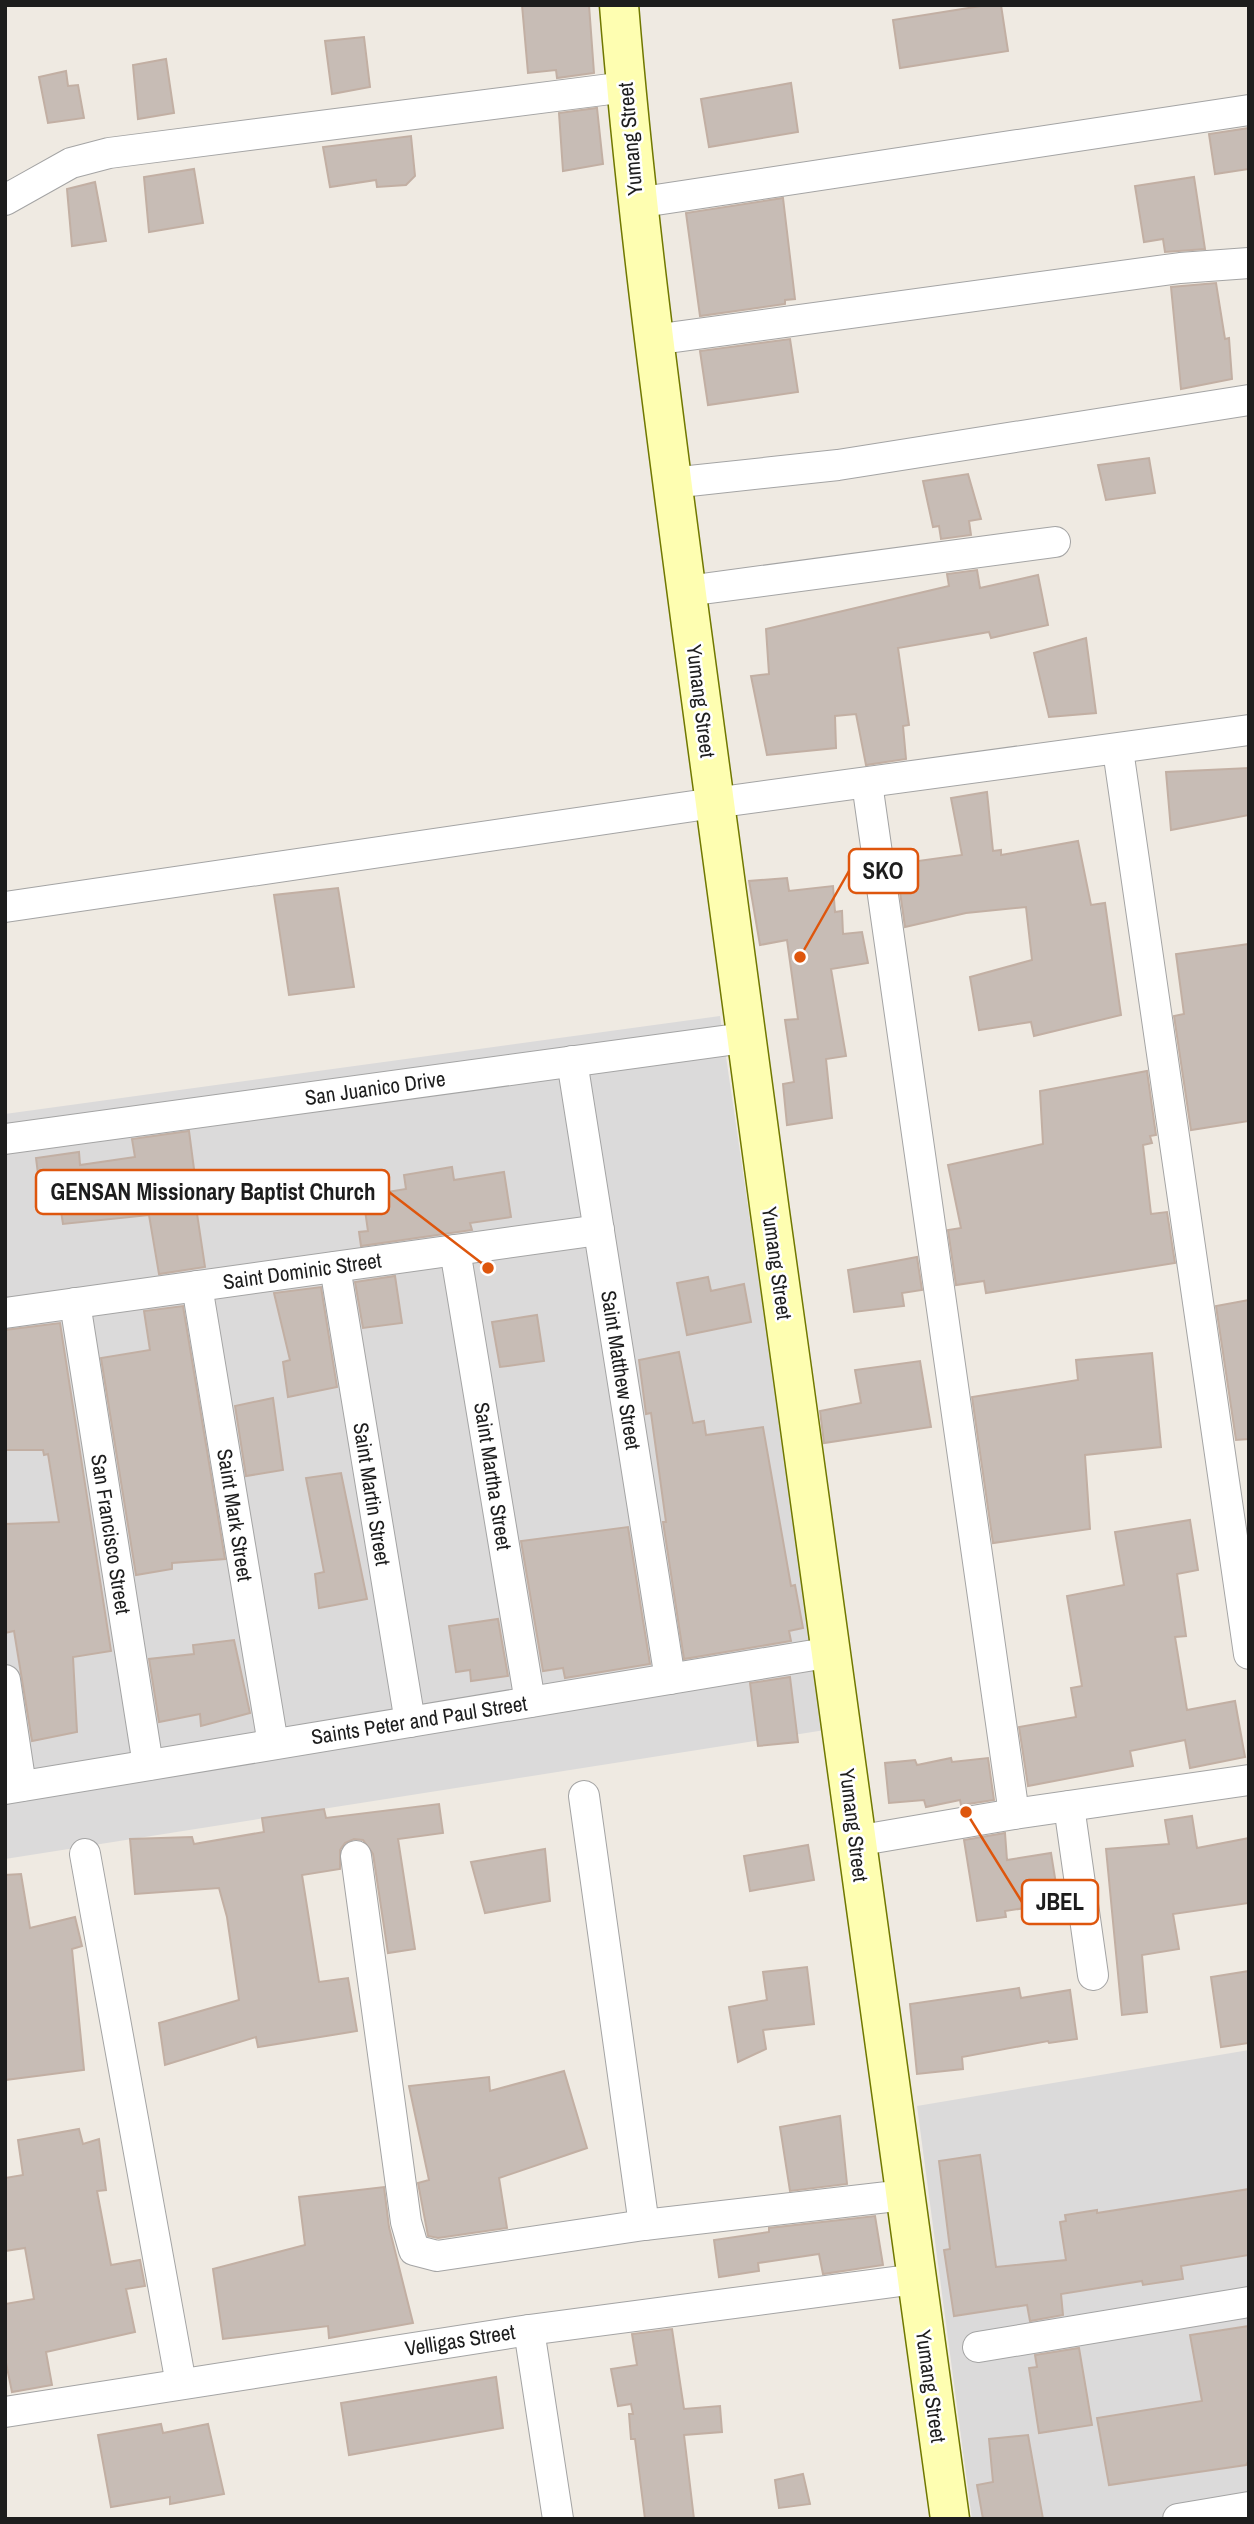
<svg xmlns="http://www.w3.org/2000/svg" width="1254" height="2524" font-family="'Archivo Narrow',sans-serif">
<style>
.residential{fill:#dbdada}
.building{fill:#c7bcb5;stroke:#c2afa3;stroke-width:2}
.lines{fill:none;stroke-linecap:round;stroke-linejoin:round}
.street-casing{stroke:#a4a4a4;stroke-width:32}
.secondary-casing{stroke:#707800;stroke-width:41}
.street{stroke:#fff;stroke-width:30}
.secondary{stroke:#fefeb1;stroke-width:38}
.labels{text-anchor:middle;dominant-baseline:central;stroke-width:5;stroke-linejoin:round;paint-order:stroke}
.street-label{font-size:21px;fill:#1d1d1d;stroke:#fff}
.leader{fill:none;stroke:#de560d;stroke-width:2.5}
.callout-dot{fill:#de560d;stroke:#fff;stroke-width:2.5}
.callout{fill:#fff;stroke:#de560d;stroke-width:2.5}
.callout-label{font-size:23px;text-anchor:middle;font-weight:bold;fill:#1d1d1d}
</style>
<rect width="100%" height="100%" fill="#efeae2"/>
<g class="residential">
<polygon points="720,1016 825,1730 5,1859 5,1114"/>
<polygon points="1249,2050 1249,2519 972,2519 917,2106"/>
</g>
<g class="building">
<polygon points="522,5 589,5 594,73 557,78 556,70 528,73"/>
<polygon points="987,5 1001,5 1008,51 900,68 893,20"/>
<polygon points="364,37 370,87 332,94 325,41"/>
<polygon points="166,59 174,113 138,119 133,65"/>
<polygon points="66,71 68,86 78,85 84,118 48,123 39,77"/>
<polygon points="791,83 798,132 709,147 701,99"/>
<polygon points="597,108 603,164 563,171 559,113"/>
<polygon points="1249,128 1249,169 1215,174 1209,134"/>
<polygon points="411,136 415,176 406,185 377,187 376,180 330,187 323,147"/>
<polygon points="194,169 203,223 149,232 144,177"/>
<polygon points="1194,177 1205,249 1165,252 1163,239 1144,242 1135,186"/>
<polygon points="95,182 106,241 72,246 67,189"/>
<polygon points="783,198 795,299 785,300 785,304 700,316 686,213"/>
<polygon points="1216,283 1225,339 1229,338 1232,379 1181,389 1171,287"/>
<polygon points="790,339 798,392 708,405 700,351"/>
<polygon points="1149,458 1155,493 1106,500 1098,465"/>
<polygon points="968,474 981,519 969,521 971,535 941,539 939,526 933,527 923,481"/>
<polygon points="977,570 980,588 1038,575 1048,625 991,638 989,632 898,648 909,725 903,726 906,759 866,765 856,714 835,716 836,748 767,755 751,676 769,674 766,629 949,586 947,574"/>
<polygon points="1086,638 1096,713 1049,717 1034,653"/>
<polygon points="1249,768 1249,815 1171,830 1166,772"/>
<polygon points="987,792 993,851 1001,850 1001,855 1078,841 1091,905 1105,903 1121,1015 1034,1036 1031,1022 979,1030 970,977 1032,960 1026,907 966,913 905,927 896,864 962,855 951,798"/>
<polygon points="787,878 789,891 833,886 835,912 842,911 843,934 862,932 868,963 831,969 846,1056 826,1059 832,1118 787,1125 783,1084 794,1082 785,1020 798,1019 787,940 760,945 749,881"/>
<polygon points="338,888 354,987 289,995 274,895"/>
<polygon points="1249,944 1249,1121 1191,1130 1174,1016 1184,1014 1176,954"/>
<polygon points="1147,1071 1156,1135 1150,1136 1152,1143 1143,1145 1151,1214 1167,1212 1175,1263 986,1293 984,1281 956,1285 948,1230 961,1228 948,1165 1043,1144 1040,1091"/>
<polygon points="189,1131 199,1207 196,1207 205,1267 159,1274 149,1215 63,1224 61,1211 43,1213 36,1158 79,1152 80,1165 135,1157 132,1139"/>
<polygon points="452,1167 454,1180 504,1172 511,1217 470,1223 472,1230 361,1246 359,1232 368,1231 363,1196 406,1189 404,1175"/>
<polygon points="917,1257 922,1290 902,1293 904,1306 854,1312 848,1270"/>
<polygon points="395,1276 402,1323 363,1328 355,1282"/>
<polygon points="708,1277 711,1291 744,1284 751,1322 687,1335 677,1283"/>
<polygon points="321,1287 337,1387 288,1397 283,1362 290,1360 274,1293"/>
<polygon points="1249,1300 1249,1439 1236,1440 1216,1306"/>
<polygon points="183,1306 225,1559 172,1563 172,1569 136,1575 101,1358 150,1350 144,1311"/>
<polygon points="537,1315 544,1361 500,1367 492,1322"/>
<polygon points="60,1323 111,1651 73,1657 77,1732 32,1741 14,1631 5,1633 5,1524 59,1522 48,1454 44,1455 43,1450 5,1450 5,1330"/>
<polygon points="679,1352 693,1423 704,1421 706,1435 763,1427 791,1586 795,1585 803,1628 789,1631 791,1641 684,1659 663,1522 666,1522 651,1413 646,1414 639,1360"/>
<polygon points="1152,1353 1161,1447 1085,1455 1090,1529 993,1543 972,1397 1078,1380 1076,1360"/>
<polygon points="920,1361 931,1427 824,1443 820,1411 861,1403 855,1370"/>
<polygon points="273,1398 283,1470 246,1476 235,1406"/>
<polygon points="341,1473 367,1599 319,1608 315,1574 324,1572 306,1478"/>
<polygon points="1190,1520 1198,1570 1177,1574 1186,1636 1175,1637 1187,1710 1235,1701 1245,1757 1190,1768 1185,1740 1130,1751 1133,1766 1028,1786 1019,1727 1076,1717 1071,1688 1082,1686 1067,1596 1124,1585 1115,1532"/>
<polygon points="628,1527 650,1664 565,1678 563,1668 543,1671 521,1541"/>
<polygon points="498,1619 508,1676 471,1681 470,1670 456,1672 449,1626"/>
<polygon points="234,1640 250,1713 201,1726 200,1714 159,1722 149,1659 194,1654 193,1645"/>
<polygon points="790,1677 798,1742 758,1746 750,1683"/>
<polygon points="951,1758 952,1762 988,1758 994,1800 961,1805 960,1800 926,1807 924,1800 889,1803 885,1763 915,1760 917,1765"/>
<polygon points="439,1804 443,1833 398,1839 415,1949 388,1953 373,1854 363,1840 354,1839 345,1843 340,1850 340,1869 302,1875 319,1982 348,1978 357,2031 258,2047 256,2037 165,2065 159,2023 239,2000 227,1917 219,1888 135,1894 130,1839 192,1837 194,1844 264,1832 262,1818 324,1809 326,1818"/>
<polygon points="1192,1816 1197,1848 1249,1838 1249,1903 1173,1914 1179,1949 1142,1955 1147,2012 1122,2015 1106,1849 1169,1844 1165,1820"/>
<polygon points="1005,1833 1007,1860 1051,1853 1059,1903 1005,1911 1006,1917 977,1921 964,1840"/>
<polygon points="808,1845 814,1880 750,1891 744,1856"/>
<polygon points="545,1849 550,1901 485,1913 471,1862"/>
<polygon points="21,1874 30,1928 75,1917 82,1946 72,1949 84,2070 5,2080 5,1875"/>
<polygon points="807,1967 814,2024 763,2030 766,2049 738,2062 729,2007 767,2000 763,1972"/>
<polygon points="1249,1971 1249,2043 1221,2047 1211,1977"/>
<polygon points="1019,1988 1021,1998 1070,1990 1077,2039 1049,2043 1048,2041 962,2057 963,2069 917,2074 910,2004"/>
<polygon points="564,2071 587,2148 499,2178 507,2228 438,2238 428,2236 418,2183 429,2180 409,2086 489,2077 490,2091"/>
<polygon points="840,2116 847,2184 790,2191 780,2127"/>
<polygon points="79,2129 83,2144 99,2139 106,2190 97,2191 111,2265 140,2260 145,2286 126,2289 135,2332 46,2352 52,2385 12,2392 5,2358 5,2304 34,2299 25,2248 5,2251 5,2178 23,2175 18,2140"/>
<polygon points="980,2155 996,2267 1066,2260 1060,2222 1066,2221 1065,2215 1097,2210 1097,2213 1249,2189 1249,2255 1181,2266 1183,2279 1143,2285 1142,2281 1061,2294 1063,2315 1030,2321 1027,2305 954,2316 944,2250 950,2249 939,2161"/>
<polygon points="384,2187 389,2227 413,2323 329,2338 328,2326 223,2339 213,2269 305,2245 299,2197"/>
<polygon points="875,2216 883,2265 823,2274 819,2254 758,2263 759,2271 719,2277 714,2240 769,2232 769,2228"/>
<polygon points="1249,2326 1249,2460 1246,2465 1109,2485 1097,2418 1202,2401 1190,2335"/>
<polygon points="672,2329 684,2409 720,2406 722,2432 684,2435 694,2519 645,2519 635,2439 631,2439 629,2414 633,2414 631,2404 618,2406 611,2369 637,2365 632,2334"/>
<polygon points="1079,2348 1092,2425 1039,2433 1029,2368 1037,2367 1035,2355"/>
<polygon points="496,2377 503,2428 349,2455 341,2403"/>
<polygon points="161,2424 163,2433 208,2424 224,2494 170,2504 170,2497 111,2507 98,2435"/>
<polygon points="1028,2435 1043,2519 983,2519 977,2485 993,2482 989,2439"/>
<polygon points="803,2474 810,2504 779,2508 775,2480"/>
</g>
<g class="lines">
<g class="street-casing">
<g id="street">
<polyline points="5,200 71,163 109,153 626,87"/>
<polyline points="636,203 1249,110"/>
<polyline points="653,340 1180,268 1249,263"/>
<polyline points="671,483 838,465 1249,400"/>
<polyline points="687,591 1055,542"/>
<polyline points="1118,750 1249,1654"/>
<polyline points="867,783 1014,1814"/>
<polyline points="5,907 714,803 1249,730"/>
<polyline points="572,1061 670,1679"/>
<polyline points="5,1139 744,1038"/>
<polyline points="455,1250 530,1702"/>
<polyline points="335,1267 410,1722"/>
<polyline points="197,1286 273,1744"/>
<polyline points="75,1303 148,1765"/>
<polyline points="5,1313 599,1230"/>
<polyline points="5,1680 21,1786"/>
<polyline points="5,1789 832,1652"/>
<polyline points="584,1796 644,2225"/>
<polyline points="1069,1806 1093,1975"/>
<polyline points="856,1841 1014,1814 1249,1780"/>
<polyline points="85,1854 181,2384"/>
<polyline points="356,1856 406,2222 414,2250 437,2256 644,2225 905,2195"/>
<polyline points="529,2330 558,2519"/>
<polyline points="978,2347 1249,2302"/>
<polyline points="5,2412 529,2330 916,2279"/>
<polyline points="1178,2519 1249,2507"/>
</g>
</g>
<g class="secondary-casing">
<path id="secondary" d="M 619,5 C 636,213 664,419 691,625 C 724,874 757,1122 792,1370 C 847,1753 895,2136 950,2519"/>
</g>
<use href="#street" class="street"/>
<use href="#secondary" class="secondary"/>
</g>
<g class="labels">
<g class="street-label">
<text transform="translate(630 139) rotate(-95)">Yumang Street</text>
<text transform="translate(701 701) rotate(83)">Yumang Street</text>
<text transform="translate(375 1088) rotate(-8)">San Juanico Drive</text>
<text transform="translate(777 1263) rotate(82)">Yumang Street</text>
<text transform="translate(302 1271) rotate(-8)">Saint Dominic Street</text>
<text transform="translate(621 1370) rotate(81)">Saint Matthew Street</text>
<text transform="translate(493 1476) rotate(81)">Saint Martha Street</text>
<text transform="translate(372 1494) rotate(81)">Saint Martin Street</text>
<text transform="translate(235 1515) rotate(81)">Saint Mark Street</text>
<text transform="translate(111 1534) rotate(81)">San Francisco Street</text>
<text transform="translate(419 1720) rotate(-9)">Saints Peter and Paul Street</text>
<text transform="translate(854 1825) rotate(83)">Yumang Street</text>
<text transform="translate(460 2340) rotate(-9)">Velligas Street</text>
<text transform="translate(931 2386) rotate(82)">Yumang Street</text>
</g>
</g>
<path class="leader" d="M800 957L849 871M488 1268L389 1192M966 1812L1022 1902"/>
<g class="callout-dot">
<circle cx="800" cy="957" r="7"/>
<circle cx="488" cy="1268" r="7"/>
<circle cx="966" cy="1812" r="7"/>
</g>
<g class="callout">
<rect x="849" y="849" width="69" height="44" rx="7"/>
<rect x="36" y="1170" width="353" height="44" rx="7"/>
<rect x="1022" y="1880" width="76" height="44" rx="7"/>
</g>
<g class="callout-label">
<text x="883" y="879">SKO</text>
<text x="213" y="1200">GENSAN Missionary Baptist Church</text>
<text x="1060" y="1910">JBEL</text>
</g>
<rect width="1254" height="2524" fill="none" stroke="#1d1d1d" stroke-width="14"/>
</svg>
